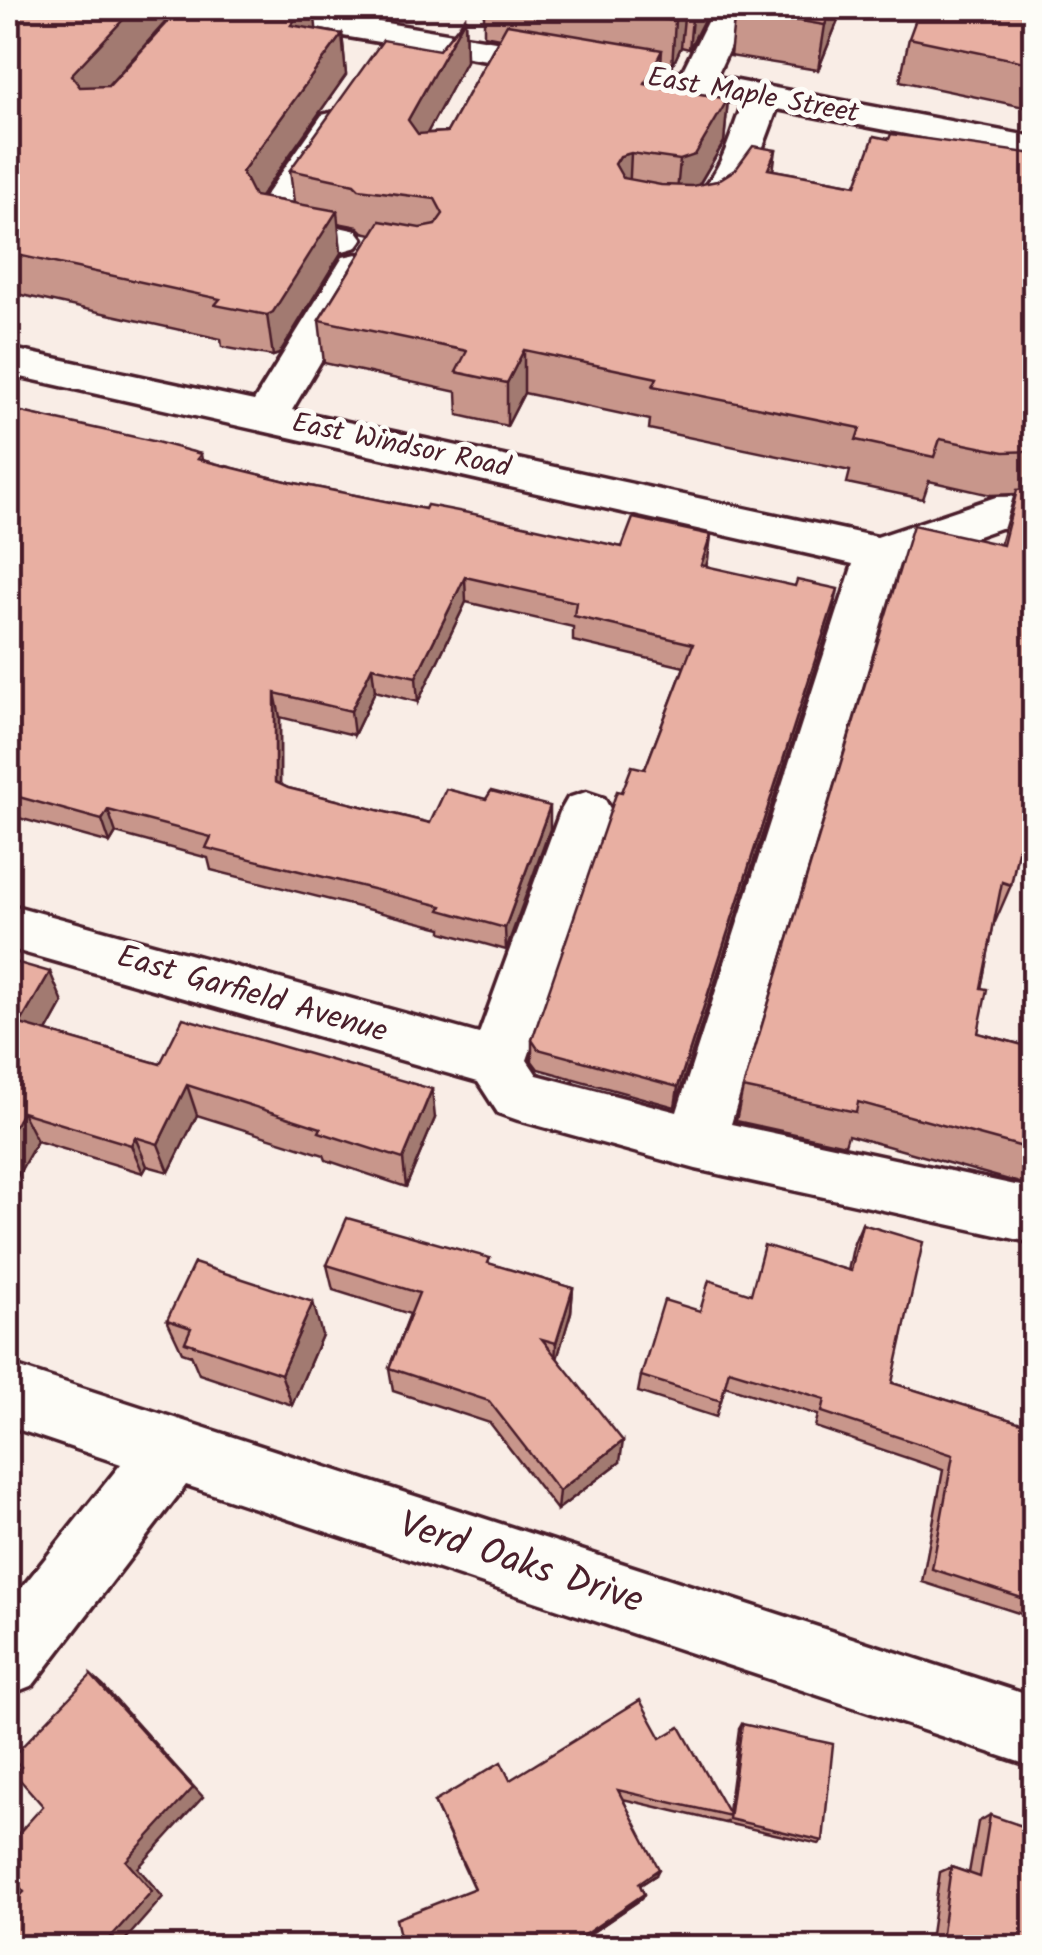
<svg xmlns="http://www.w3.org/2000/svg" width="1042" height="1955" font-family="Kalam,sans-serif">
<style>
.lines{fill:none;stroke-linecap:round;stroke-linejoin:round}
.minor-casing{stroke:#4a1f2b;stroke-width:7}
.minor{fill:#fdfcf7;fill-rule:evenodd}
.wall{fill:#c8968b;stroke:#4a1f2b;stroke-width:2.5}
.shaded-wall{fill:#a27a71;stroke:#4a1f2b;stroke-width:2.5}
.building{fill:#e8afa2;stroke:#4a1f2b;stroke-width:2.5}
.labels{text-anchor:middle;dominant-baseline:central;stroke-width:10;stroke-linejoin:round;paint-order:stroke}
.far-street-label{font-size:28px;fill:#4a1f2b;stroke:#fdfcf7}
.street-label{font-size:32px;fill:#4a1f2b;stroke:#fdfcf7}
.near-street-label{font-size:38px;fill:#4a1f2b;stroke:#fdfcf7}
</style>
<rect width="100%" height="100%" fill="#f9ede6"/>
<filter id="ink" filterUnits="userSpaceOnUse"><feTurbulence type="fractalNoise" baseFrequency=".01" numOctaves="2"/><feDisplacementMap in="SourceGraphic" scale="20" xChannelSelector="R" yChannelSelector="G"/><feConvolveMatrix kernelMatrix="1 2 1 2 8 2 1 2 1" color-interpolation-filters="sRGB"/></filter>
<g filter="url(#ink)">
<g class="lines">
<g class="minor-casing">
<g id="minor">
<path d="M 218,8 L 295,8 L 682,72 L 714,8 L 748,8 L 716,77 L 1034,137 L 1034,159 L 777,109 C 759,158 734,242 666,225 L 661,217 C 670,204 688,204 700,191 C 723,169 731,132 743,103 L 235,18 L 223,15 Z"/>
<polygon points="335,112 348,115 353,123 289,216 357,231 363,239 357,247 343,251 261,234 251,216 322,115"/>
<polygon points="357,254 371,257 377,266 292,410 877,537 996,497 1034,496 1034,526 1000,528 899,564 731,1124 1034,1189 1034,1243 696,1169 518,1120 498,1113 478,1082 8,948 8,904 479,1034 560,812 568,798 586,792 604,798 612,812 527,1060 537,1075 677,1112 853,564 8,374 8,348 254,401 343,257"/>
<polygon points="8,1364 1034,1697 1034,1767 186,1485 33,1685 8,1695 8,1605 121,1464 8,1426"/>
</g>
</g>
<use href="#minor" class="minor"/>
</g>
<g class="wall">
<polygon points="8,8 178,8 108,86 316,29 342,34 346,75 260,197 294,203 290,170 439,50 465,18 466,61 427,133 447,132 499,38 484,35 484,9 481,8 710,8 689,49 681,47 672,67 661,65 660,87 728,99 724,142 699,185 773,170 856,185 889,139 1034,154 1034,772 1011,885 995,922 994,922 981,988 978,1033 1034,1048 1034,1187 848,1135 845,1145 736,1121 743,1088 1000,544 1015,494 991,495 929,481 923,499 847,483 850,471 649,429 650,420 524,393 507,426 458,415 457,392 324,363 319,320 372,234 363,232 358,227 338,223 341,253 279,354 273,356 222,347 221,339 8,292"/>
<polygon points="315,8 338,8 335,11"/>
<polygon points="843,8 818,70 730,56 735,10"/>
<polygon points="1034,8 1034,109 900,81 909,38"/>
<polygon points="8,409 201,454 202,460 290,482 425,509 622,547 711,535 706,566 833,614 675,1107 538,1069 532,1061 532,1040 622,792 645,769 684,667 573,641 573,627 466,602 418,702 375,691 354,735 280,717 280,784 288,788 430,823 550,829 506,950 442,932 442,928 211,870 208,858 116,833 110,843 8,815"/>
<polygon points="8,960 63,1003 47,1032 160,1064 435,1118 406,1187 326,1160 324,1155 197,1115 169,1172 147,1166 143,1173 37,1141 8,1193"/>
<polygon points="862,1224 892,1383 1034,1427 1034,1618 922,1582 943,1470 815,1427 818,1415 725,1386 716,1417 638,1392 641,1376 700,1311 751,1294 848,1271 854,1243"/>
<polygon points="490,1264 573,1288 571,1312 557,1358 620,1462 557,1510 490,1423 393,1391 389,1368 410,1314 333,1290 327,1265"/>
<polygon points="167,1320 322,1335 292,1405 199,1374 191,1355 182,1352"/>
<polygon points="742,1724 823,1841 819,1844 726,1823 727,1820 725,1823 623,1799 656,1875 640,1885 644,1894 641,1899 569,1948 403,1948 474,1889 434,1802 661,1738 728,1812 739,1729"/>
<polygon points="990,1815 1034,1948 929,1948 940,1872 951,1867 969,1873 978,1822"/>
</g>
<g class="shaded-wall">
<polygon points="134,8 178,8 80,117 71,75"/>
<polygon points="303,8 314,8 317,36 291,25"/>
<polygon points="682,8 685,8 681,47 672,67 675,21"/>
<polygon points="693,8 710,8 689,49"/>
<polygon points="832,8 843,8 818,70 825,25"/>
<polygon points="465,18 466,61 411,163 408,120"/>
<polygon points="342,34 346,75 248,214 242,172"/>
<polygon points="662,50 659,93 645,84"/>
<polygon points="728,99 724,142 691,198 676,203 680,160"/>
<polygon points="776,150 770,193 768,169"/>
<polygon points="631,153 629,196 615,164 620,156"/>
<polygon points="337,211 341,253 279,354 273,356 267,315"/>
<polygon points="524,350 524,393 507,426 507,383"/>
<polygon points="711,535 708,560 698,590 701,565"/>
<polygon points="465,577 466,602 418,702 416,677"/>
<polygon points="838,589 833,614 675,1107 678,1087"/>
<polygon points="372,667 375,691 354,735 351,711"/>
<polygon points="275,693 280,717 280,806 275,782"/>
<polygon points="550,806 550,829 506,950 505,928"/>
<polygon points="108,810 116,833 110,843 102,820"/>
<polygon points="50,972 63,1003 34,1055 20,1024"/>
<polygon points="187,1085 197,1115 169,1172 158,1144"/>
<polygon points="432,1089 435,1118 406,1187 403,1159"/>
<polygon points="22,1112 37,1141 8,1193 8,1137"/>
<polygon points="135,1137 147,1166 143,1173 131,1145"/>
<polygon points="573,1288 571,1312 555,1366 556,1343"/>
<polygon points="313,1302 322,1335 292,1405 281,1374"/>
<polygon points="623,1441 620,1462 557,1510 559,1491"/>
<polygon points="91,1675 103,1686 203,1797 138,1868 163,1897 118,1948 101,1948 126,1861"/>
<polygon points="659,1869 656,1875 636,1888 639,1883"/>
<polygon points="644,1894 641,1899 569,1948 565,1948"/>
</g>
<g class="building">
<polygon points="8,8 134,8 71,75 80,87 109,86 181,8 303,8 291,25 342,34 242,172 254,196 337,211 273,312 267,315 215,305 220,299 8,253"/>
<polygon points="589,8 682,8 675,21"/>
<polygon points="736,8 832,8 825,25 735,10"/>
<polygon points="920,8 1034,8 1034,64 909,38"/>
<polygon points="465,18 408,120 418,134 447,132 507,24 662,50 645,84 728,99 695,155 680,160 631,153 620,156 615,164 623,178 661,185 692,186 717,181 736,169 753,146 776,150 768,169 856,185 874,136 889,139 891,134 1034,154 1034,451 1004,452 940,439 934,457 856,440 860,428 653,386 657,378 524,350 507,383 456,372 467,351 319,320 380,221 420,228 435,225 443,214 435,199 359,189 354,184 290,170 383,40 439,50"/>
<polygon points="8,409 153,441 201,454 197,459 290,482 425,509 427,505 474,514 622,547 633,518 711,535 701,565 795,586 797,580 838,589 678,1087 538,1049 532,1040 617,791 622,792 632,766 645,769 693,644 574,616 576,602 465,577 416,677 372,667 351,711 275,693 275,782 288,788 430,823 446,789 486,799 491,791 550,806 505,928 440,910 442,906 206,848 211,837 108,810 102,820 8,794"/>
<polygon points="1034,488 1034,772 1011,885 1002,882 981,988 987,989 978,1033 1034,1048 1034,1150 858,1102 856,1112 743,1088 913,525 1003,545 1017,490"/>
<polygon points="8,960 50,972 20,1024 160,1064 183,1018 432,1089 403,1159 319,1132 321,1128 187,1085 158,1144 135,1137 131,1145 22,1112 8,1137"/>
<polygon points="347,1218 490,1258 488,1263 573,1288 556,1343 542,1339 623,1441 559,1491 489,1401 389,1368 419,1293 327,1265"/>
<polygon points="862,1224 923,1242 892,1383 1034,1427 1034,1602 932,1569 953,1455 822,1412 825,1399 729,1370 721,1401 641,1376 664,1300 700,1311 709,1280 751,1294 764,1245 851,1271"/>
<polygon points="194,1263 313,1302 281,1374 185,1342 191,1328 167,1320"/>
<polygon points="91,1675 193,1788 126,1861 152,1891 101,1948 8,1948 8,1908 24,1892 12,1878 18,1873 8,1861 8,1845 43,1806 14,1773 21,1767 12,1757"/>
<polygon points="640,1700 661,1738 680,1727 730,1816 618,1790 659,1869 639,1883 644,1894 565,1948 403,1948 396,1919 475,1888 434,1802 501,1762 510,1780"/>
<polygon points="742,1724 833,1744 823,1841 729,1819"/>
<polygon points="990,1815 1034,1830 1034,1948 940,1948 951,1867 980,1877"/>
</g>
</g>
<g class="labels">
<g class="far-street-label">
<text transform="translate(753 96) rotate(10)">East Maple Street</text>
<text transform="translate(401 446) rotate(12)">East Windsor Road</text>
</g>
<g class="street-label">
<text transform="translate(252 995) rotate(16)">East Garfield Avenue</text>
</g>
<g class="near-street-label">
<text transform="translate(521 1564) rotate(18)">Verd Oaks Drive</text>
</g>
</g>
<rect width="1042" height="1955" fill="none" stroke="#fdfcf7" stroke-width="40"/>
<rect x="20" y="20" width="1002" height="1915" fill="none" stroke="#4a1f2b" stroke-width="4" filter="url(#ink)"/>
</svg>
